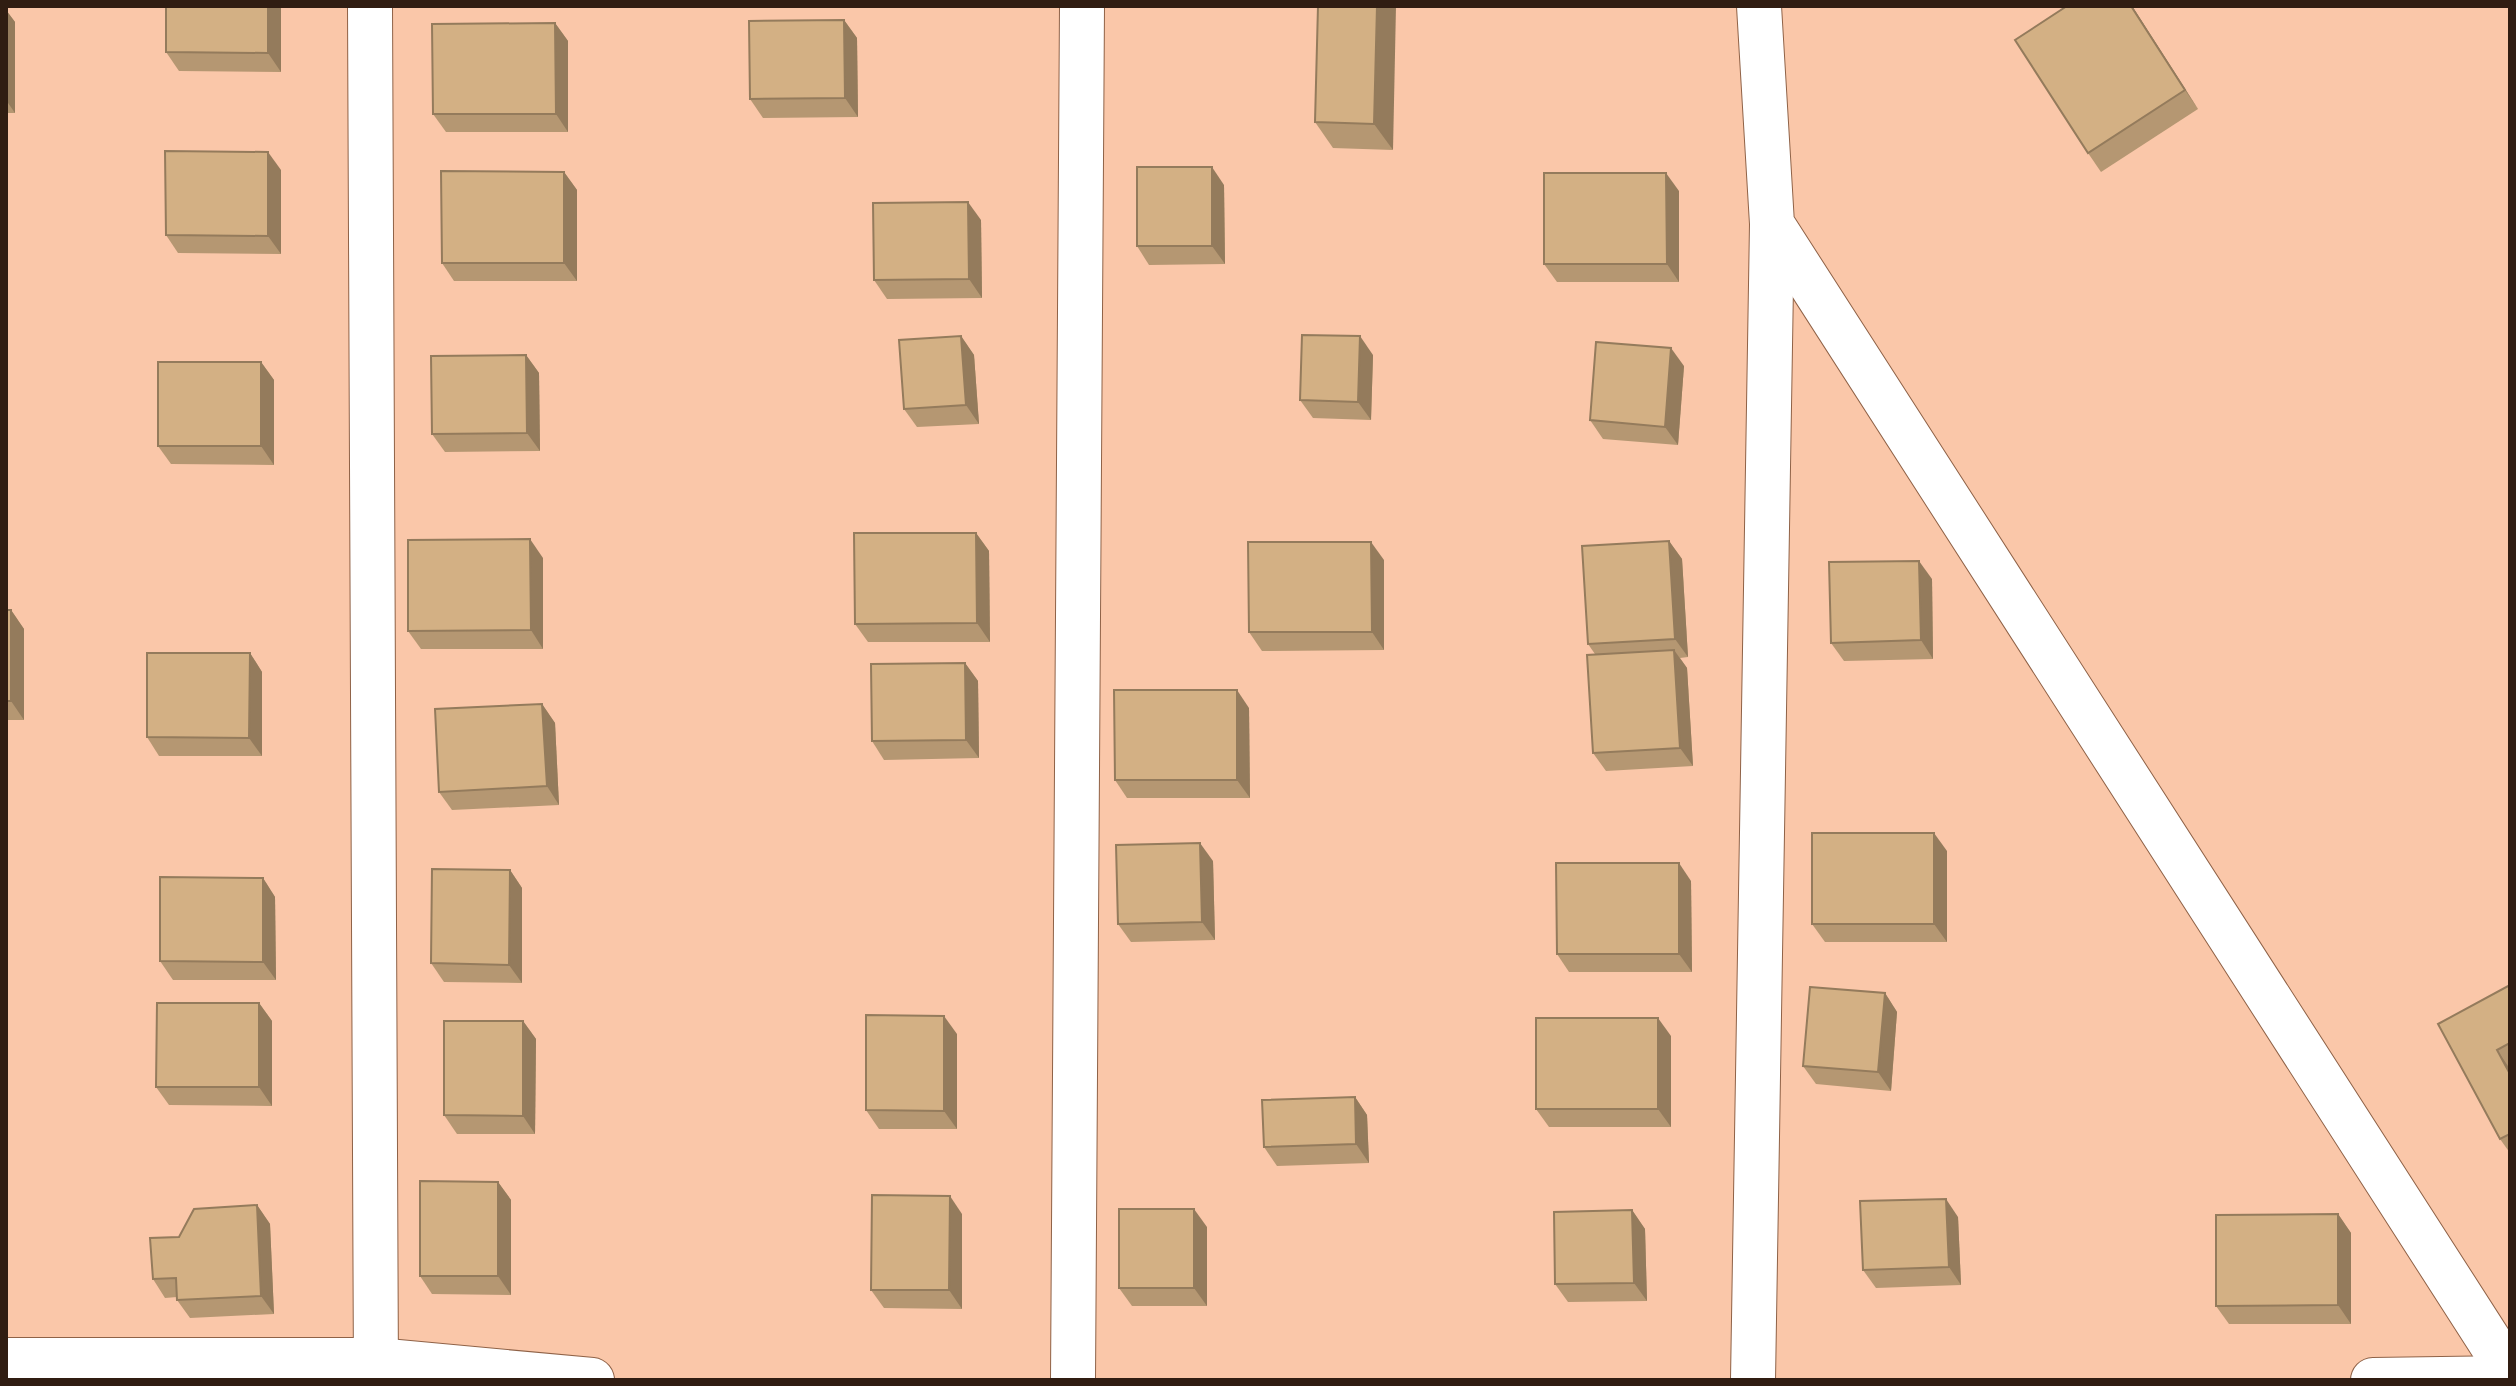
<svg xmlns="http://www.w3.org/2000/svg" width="2516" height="1386" font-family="Bitter,serif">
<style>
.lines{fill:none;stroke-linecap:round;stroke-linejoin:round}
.minor-casing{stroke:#8f6247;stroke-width:46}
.minor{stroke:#fff;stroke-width:44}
.wall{fill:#b59772}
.shaded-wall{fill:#947b5c}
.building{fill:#d3b084;stroke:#947b5c;stroke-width:2}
</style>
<rect width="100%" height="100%" fill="#fac7a9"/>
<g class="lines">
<g class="minor-casing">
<g id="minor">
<polyline points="370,6 376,1380"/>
<polyline points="1759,6 1772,224 2510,1373"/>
<polyline points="6,1360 376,1360 592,1380"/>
<polyline points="1073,1380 1082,6"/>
<polyline points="1753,1380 1772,224"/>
<polyline points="2373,1380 2510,1378"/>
</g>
</g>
<use href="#minor" class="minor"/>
</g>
<g class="wall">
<polygon points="166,6 281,6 281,72 179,71 166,52"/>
<polygon points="1318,6 1393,150 1333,148 1315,122"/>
<polygon points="2132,6 2198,109 2101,172 2088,153"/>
<polygon points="6,10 15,22 15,113 6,113"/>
<polygon points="844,20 857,38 858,117 763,118 750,99"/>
<polygon points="555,23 568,41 568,132 446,132 433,114"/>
<polygon points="281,170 281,254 178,253 166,235"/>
<polygon points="564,172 577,190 577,281 454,281 442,263"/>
<polygon points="1224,185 1225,264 1149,265 1137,246"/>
<polygon points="1679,191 1679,282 1557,282 1544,264"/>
<polygon points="981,220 982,298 887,299 874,280"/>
<polygon points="961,336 974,355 979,424 917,427 904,409"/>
<polygon points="526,355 539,373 540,451 445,452 432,434"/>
<polygon points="1373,355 1371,420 1313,418 1300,400"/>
<polygon points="261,362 274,380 274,465 171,464 158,446"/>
<polygon points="1684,366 1678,445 1603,439 1590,420"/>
<polygon points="976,533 989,551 990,642 868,642 855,624"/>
<polygon points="1669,541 1682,559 1688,657 1680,658 1687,668 1693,766 1606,771 1593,753 1595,654 1588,644"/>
<polygon points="543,558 543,649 421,649 408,631"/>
<polygon points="1384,560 1384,650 1262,651 1249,632"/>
<polygon points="1932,579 1933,659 1844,661 1831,643"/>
<polygon points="6,610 11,610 24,629 24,720 6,720"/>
<polygon points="250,653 262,672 262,756 159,756 147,737"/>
<polygon points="965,663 978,681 979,758 884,760 872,741"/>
<polygon points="542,704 555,723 559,805 452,810 439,792"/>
<polygon points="1249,708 1250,798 1127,798 1115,780"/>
<polygon points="1947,851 1947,942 1825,942 1812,924"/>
<polygon points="1213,861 1215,940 1131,942 1118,924"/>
<polygon points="510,870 522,888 522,983 444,982 431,963"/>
<polygon points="263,878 275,897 276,980 173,980 160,961"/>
<polygon points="1691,881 1692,972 1569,972 1557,954"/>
<polygon points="2510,985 2510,1153 2500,1139 2438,1024"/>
<polygon points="1885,993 1897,1012 1891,1091 1816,1084 1803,1066"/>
<polygon points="259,1003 272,1021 272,1106 169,1105 156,1087"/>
<polygon points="523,1021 536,1039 535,1134 457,1134 444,1115"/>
<polygon points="957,1034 957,1129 879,1129 866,1110"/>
<polygon points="1671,1036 1671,1127 1549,1127 1536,1109"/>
<polygon points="1355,1097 1367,1115 1369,1163 1277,1166 1264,1147"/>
<polygon points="498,1182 511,1200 511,1295 432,1294 420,1276"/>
<polygon points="257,1205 270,1224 274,1314 190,1318 177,1300 177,1297 165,1298 153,1279"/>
<polygon points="1632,1210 1645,1229 1647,1301 1568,1302 1555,1284"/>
<polygon points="962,1214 962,1309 884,1308 871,1290"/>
<polygon points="2338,1214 2351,1233 2351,1324 2229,1324 2216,1306"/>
<polygon points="1958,1217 1961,1285 1876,1288 1863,1270"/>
<polygon points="1207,1227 1207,1306 1132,1306 1119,1288"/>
</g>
<g class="shaded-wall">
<polygon points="268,6 281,6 281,72 268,53"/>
<polygon points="1377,6 1396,6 1393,150 1374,124"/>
<polygon points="2131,6 2132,6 2198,109 2185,90"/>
<polygon points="6,10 15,22 15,113 6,100"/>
<polygon points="844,20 857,38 858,117 845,98"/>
<polygon points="555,23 568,41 568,132 556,114"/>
<polygon points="6,150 7,241 6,240"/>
<polygon points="268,152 281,170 281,254 268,236"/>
<polygon points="1212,167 1224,185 1225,264 1212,246"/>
<polygon points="564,172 577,190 577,281 564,263"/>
<polygon points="1666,173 1679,191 1679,282 1667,264"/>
<polygon points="968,202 981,220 982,298 969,279"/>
<polygon points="961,336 974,355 979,424 966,405"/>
<polygon points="1360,336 1373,355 1371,420 1358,402"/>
<polygon points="1671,348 1684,366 1678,445 1665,427"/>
<polygon points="526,355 539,373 540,451 527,433"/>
<polygon points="261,362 274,380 274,465 261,446"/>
<polygon points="976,533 989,551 990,642 977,623"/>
<polygon points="530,539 543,558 543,649 531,630"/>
<polygon points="1669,541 1682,559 1688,657 1675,639"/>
<polygon points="1371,542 1384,560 1384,650 1372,632"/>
<polygon points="1919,561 1932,579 1933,659 1921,640"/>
<polygon points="11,610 24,629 24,720 11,701"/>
<polygon points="1674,650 1687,668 1693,766 1680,748"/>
<polygon points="250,653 262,672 262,756 249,738"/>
<polygon points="965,663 978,681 979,758 966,740"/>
<polygon points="1237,690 1249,708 1250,798 1237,780"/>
<polygon points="542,704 555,723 559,805 547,786"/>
<polygon points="1934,833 1947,851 1947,942 1934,924"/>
<polygon points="1200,843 1213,861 1215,940 1202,922"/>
<polygon points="1679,863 1691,881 1692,972 1679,954"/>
<polygon points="510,870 522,888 522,983 509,965"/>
<polygon points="263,878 275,897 276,980 263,962"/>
<polygon points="1885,993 1897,1012 1891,1091 1878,1072"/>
<polygon points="259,1003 272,1021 272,1106 259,1087"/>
<polygon points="944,1016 957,1034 957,1129 944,1111"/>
<polygon points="1658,1018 1671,1036 1671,1127 1658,1109"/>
<polygon points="523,1021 536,1039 535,1134 523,1116"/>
<polygon points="2497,1050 2510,1069 2510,1074"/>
<polygon points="1355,1097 1367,1115 1369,1163 1356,1144"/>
<polygon points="498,1182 511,1200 511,1295 498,1276"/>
<polygon points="950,1196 962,1214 962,1309 949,1290"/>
<polygon points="1946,1199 1958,1217 1961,1285 1949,1267"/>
<polygon points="257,1205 270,1224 274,1314 261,1296"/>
<polygon points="1194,1209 1207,1227 1207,1306 1194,1288"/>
<polygon points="1632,1210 1645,1229 1647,1301 1634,1283"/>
<polygon points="2338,1214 2351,1233 2351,1324 2338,1305"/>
</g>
<g class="building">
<polygon points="166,6 268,6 268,53 166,52"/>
<polygon points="1318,6 1377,6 1374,124 1315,122"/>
<polygon points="2067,6 2131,6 2185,90 2088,153 2015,40"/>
<polygon points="844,20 845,98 750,99 749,21"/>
<polygon points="555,23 556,114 433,114 432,24"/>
<polygon points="165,151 268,152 268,236 166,235"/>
<rect x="1137" y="167" width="75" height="79"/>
<polygon points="441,171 564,172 564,263 442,263"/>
<polygon points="1544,173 1666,173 1667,264 1544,264"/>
<polygon points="968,202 969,279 874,280 873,203"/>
<polygon points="1302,335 1360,336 1358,402 1300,400"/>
<polygon points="961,336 966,405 904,409 899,340"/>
<polygon points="1596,342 1671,348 1665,427 1590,420"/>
<polygon points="526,355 527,433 432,434 431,356"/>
<rect x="158" y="362" width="103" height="84"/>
<polygon points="854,533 976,533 977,623 855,624"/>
<polygon points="530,539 531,630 408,631 408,540"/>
<polygon points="1669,541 1675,639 1588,644 1582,546"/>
<polygon points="1248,542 1371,542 1372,632 1249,632"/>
<polygon points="1919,561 1921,640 1831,643 1829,562"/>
<rect x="6" y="610" width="5" height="91"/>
<polygon points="1674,650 1680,748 1593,753 1587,655"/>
<polygon points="147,653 250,653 249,738 147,737"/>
<polygon points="965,663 966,740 872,741 871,664"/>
<polygon points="1114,690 1237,690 1237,780 1115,780"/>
<polygon points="542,704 547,786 439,792 435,709"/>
<rect x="1812" y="833" width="122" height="91"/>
<polygon points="1200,843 1202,922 1118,924 1116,845"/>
<polygon points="1556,863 1679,863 1679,954 1557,954"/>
<polygon points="432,869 510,870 509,965 431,963"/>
<polygon points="160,877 263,878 263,962 160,961"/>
<polygon points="2510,985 2510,1043 2497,1050 2510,1074 2510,1134 2500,1139 2438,1024"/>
<polygon points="1810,987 1885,993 1878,1072 1803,1066"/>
<polygon points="157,1003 259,1003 259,1087 156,1087"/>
<polygon points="866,1015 944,1016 944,1111 866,1110"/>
<rect x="1536" y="1018" width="122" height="91"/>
<polygon points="444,1021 523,1021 523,1116 444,1115"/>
<polygon points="1355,1097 1356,1144 1264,1147 1262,1100"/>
<polygon points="420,1181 498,1182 498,1276 420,1276"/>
<polygon points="872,1195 950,1196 949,1290 871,1290"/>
<polygon points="1946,1199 1949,1267 1863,1270 1860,1201"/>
<polygon points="257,1205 261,1296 177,1300 176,1278 153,1279 150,1238 179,1237 194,1209"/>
<rect x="1119" y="1209" width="75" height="79"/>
<polygon points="1632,1210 1634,1283 1555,1284 1554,1212"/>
<polygon points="2338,1214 2338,1305 2216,1306 2216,1215"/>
</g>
<rect width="2516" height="1386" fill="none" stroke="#301d12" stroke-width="16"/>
</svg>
